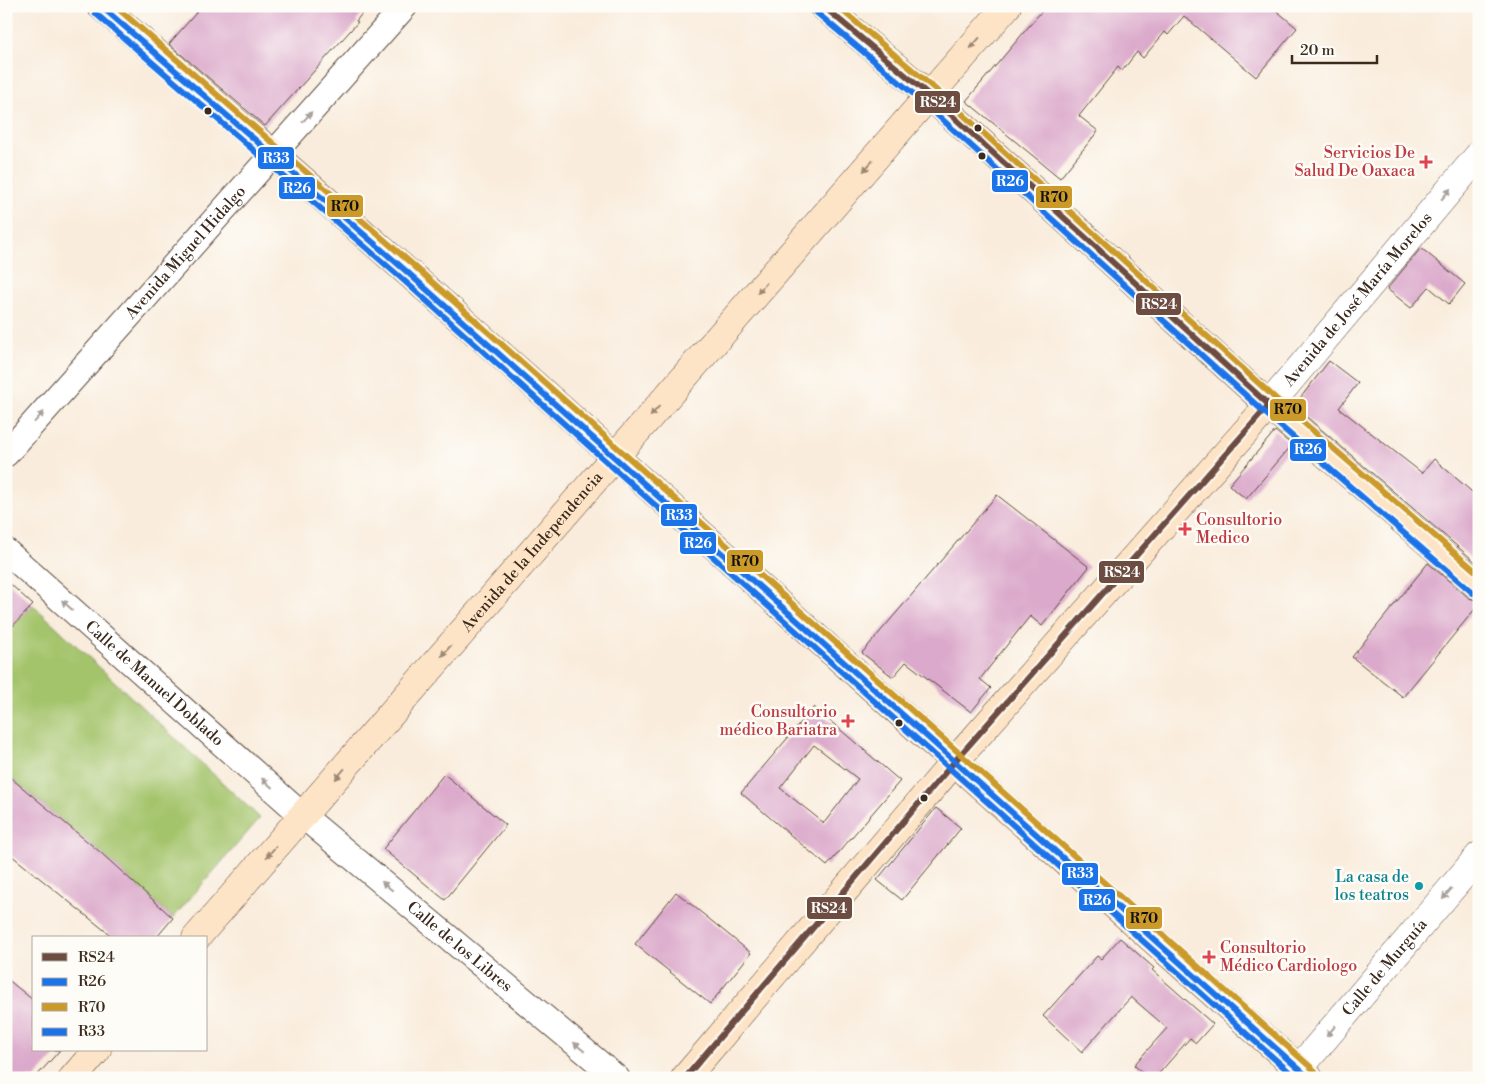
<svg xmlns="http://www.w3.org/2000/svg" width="1485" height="1084" font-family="'Libre Bodoni',serif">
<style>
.green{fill:#a4c46c;stroke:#707745}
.building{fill:#dba9cb;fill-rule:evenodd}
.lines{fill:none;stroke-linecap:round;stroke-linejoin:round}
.minor-casing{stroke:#58473a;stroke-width:27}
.tertiary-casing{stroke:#58473a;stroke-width:29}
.secondary-casing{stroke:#58473a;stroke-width:29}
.minor{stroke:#fff;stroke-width:25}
.tertiary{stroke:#fff;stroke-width:28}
.secondary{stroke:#fee4c6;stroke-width:28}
.bus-1-casing{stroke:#fdfcf7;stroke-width:10}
.bus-2-casing{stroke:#fdfcf7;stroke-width:10}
.bus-3-casing{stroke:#fdfcf7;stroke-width:10}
.bus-4-casing{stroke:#fdfcf7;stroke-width:10}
.bus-1{stroke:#6d4c41;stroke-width:6}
.bus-2{stroke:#1a73e8;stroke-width:6}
.bus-3{stroke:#cb9a29;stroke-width:6}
.bus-4{stroke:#1a73e8;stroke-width:6}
.oneway{fill:#9c8772}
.oneway2{fill:#a79f9a}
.bus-dot{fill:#3b2a1e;stroke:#fdfcf7;stroke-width:2}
.health-dot{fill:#e0444e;stroke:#fdfcf7;stroke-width:2}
.culture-dot{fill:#0f9aa8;stroke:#fdfcf7;stroke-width:2}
.labels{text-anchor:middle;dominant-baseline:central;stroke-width:5;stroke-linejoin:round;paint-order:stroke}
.health-label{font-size:16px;fill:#be3a42;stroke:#fdfcf7;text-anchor:end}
.street-label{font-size:16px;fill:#3b2a1e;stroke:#fdfcf7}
.culture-label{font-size:16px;fill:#0d838f;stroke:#fdfcf7;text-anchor:end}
.line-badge{stroke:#fdfcf7;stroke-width:2}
.badge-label{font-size:14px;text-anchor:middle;font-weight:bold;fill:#fff}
.pale-badge-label{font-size:14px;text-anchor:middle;font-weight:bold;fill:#111}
</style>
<rect width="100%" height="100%" fill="#fdfcf7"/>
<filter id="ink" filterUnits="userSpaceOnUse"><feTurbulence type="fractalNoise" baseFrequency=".02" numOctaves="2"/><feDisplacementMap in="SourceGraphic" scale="10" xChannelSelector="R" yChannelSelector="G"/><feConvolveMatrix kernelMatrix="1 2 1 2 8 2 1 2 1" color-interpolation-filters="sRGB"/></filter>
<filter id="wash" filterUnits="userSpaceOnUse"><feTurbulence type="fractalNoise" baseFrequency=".0096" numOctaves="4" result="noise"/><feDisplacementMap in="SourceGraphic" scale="20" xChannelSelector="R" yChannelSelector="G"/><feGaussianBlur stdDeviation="1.12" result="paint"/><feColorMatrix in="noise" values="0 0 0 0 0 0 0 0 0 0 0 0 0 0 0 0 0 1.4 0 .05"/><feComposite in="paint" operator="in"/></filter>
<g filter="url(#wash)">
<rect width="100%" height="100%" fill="#f9ecdc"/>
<polygon class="green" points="33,605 260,818 173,918 100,852 6,774 6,633"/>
<g id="blocks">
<g class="building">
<polygon points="202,6 368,6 356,21 358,22 265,126 169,44"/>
<polygon points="1046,6 1271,6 1297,28 1256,77 1184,16 1168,35 1165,32 1143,58 1137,52 1122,71 1118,67 1079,116 1098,131 1060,178 966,101"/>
<polygon points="1421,248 1465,284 1449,304 1429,287 1411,308 1387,289"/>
<polygon points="1329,361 1358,383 1339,408 1422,473 1434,459 1479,498 1479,565 1294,406"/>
<polygon points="1275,431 1292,445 1246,499 1229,485"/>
<polygon points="997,495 1089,567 1042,626 1030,616 980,679 991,688 971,712 906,662 893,677 862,653"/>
<polygon points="1428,563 1469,598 1479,601 1479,604 1403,697 1352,657"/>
<polygon points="6,580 33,605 6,633"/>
<path d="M 814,707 L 900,781 L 827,866 L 741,793 ZM 814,745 L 858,779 L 824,823 L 780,788 Z"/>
<polygon points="6,774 100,852 173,918 156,938 114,938 6,851"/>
<polygon points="444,774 506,825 445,900 383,849"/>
<polygon points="936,808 961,828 902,900 877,880"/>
<polygon points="676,892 751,953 710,1004 635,944"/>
<polygon points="1120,938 1154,968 1152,970 1213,1024 1196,1043 1190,1038 1155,1078 1148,1078 1134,1065 1167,1028 1131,997 1082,1052 1043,1016 1097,956 1101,959"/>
<polygon points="6,978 34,1001 34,1050 60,1050 35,1078 6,1078"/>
</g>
</g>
</g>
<g filter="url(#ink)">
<use href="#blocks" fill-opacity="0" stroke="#58473a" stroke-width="1"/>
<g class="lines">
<g class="minor-casing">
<g id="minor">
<path id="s1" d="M 6,454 L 405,6"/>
<path id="s2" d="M 6,551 L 303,816 L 617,1078"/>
</g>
</g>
<g class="tertiary-casing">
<g id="tertiary">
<path id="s3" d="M 1269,405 L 1479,155"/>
<path id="s4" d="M 1291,1078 L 1479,856"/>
</g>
</g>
<g class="secondary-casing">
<g id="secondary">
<path d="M 101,6 C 511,355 905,722 1309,1078"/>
<polyline points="823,6 929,95 1269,405 1479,586"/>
<path id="s5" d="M 196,938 L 1007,6"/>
<polyline points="73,1078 97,1050"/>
<polyline points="685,1078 955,761 1269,405"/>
</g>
</g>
<use href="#minor" class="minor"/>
<use href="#tertiary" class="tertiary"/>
<use href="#secondary" class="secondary"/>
<g class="bus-1-casing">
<g id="bus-1">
<polyline points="823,6 934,99 1269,405"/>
<polyline points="685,1078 955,761 1269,405"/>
</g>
</g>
<g class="bus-2-casing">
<g id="bus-2">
<polyline points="95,13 400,277 1296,1078"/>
<polyline points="817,13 923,102 1263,411 1473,593"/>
</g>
</g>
<g class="bus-3-casing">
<g id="bus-3">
<polyline points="115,6 412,264 1315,1071"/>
<polyline points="837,6 935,89 1275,398 1479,574"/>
</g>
</g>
<g class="bus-4-casing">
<polyline id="bus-4" points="101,6 406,271 1309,1078"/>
</g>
<use href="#bus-1" class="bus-1"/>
<use href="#bus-2" class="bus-2"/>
<use href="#bus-3" class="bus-3"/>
<use href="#bus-4" class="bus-4"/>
</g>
<defs><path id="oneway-solid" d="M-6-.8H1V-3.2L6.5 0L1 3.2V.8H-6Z" transform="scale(1.25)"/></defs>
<g class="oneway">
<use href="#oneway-solid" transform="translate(975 43) rotate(131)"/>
<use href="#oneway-solid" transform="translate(868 166) rotate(131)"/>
<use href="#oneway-solid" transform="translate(762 288) rotate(131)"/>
<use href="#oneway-solid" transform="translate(655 411) rotate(131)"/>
<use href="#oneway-solid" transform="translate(446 651) rotate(131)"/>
<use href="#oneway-solid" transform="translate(340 774) rotate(131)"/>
<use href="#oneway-solid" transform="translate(271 852) rotate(131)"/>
</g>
<g class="oneway2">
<use href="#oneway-solid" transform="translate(307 117) rotate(-48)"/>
<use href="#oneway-solid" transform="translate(1446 194) rotate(-50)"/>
<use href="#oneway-solid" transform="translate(39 417) rotate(-48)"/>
<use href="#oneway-solid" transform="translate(67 605) rotate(-138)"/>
<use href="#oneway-solid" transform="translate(267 783) rotate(-138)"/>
<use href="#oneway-solid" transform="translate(387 886) rotate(-140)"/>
<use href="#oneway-solid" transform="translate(1447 894) rotate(130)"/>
<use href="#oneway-solid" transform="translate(1331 1031) rotate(130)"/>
<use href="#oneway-solid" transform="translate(579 1047) rotate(-140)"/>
</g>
</g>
<g class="bus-dot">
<circle cx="208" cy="111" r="4.5"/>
<circle cx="978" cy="128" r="4.5"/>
<circle cx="982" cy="156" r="4.5"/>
<circle cx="899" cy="723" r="4.5"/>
<circle cx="924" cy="798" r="4.5"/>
</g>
<g class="health-dot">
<path d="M1423.5 154.5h5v5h5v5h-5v5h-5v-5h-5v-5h5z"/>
<path d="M1182.5 521.5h5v5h5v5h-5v5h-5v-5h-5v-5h5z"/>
<path d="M845.5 713.5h5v5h5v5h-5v5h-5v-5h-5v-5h5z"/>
<path d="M1206.5 949.5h5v5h5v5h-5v5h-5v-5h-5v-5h5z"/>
</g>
<circle class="culture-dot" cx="1419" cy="886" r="5"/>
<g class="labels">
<g class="health-label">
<text x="1415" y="153">Servicios De<tspan x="1415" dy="18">Salud De Oaxaca</tspan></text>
<text x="1196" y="520" text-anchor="start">Consultorio<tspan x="1196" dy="18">Medico</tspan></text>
<text x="837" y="712">Consultorio<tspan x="837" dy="18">médico Bariatra</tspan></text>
<text x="1220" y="948" text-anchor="start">Consultorio<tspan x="1220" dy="18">Médico Cardiologo</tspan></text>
</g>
<g class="street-label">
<text stroke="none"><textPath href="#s1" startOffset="270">Avenida Miguel Hidalgo</textPath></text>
<text stroke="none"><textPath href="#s3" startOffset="138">Avenida de José María Morelos</textPath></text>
<text stroke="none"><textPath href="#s5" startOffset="512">Avenida de la Independencia</textPath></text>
<text stroke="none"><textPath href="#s2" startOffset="199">Calle de Manuel Doblado</textPath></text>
<text stroke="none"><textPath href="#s2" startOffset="602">Calle de los Libres</textPath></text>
<text stroke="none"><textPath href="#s4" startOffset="145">Calle de Murguía</textPath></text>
</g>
<g class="culture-label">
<text x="1409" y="877">La casa de<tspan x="1409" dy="18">los teatros</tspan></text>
</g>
</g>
<g class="line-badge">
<rect x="914" y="90" width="47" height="24" rx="5" fill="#6d4c41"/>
<rect x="257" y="146" width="38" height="24" rx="5" fill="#1a73e8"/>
<rect x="991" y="169" width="38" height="24" rx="5" fill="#1a73e8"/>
<rect x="278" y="176" width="38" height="24" rx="5" fill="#1a73e8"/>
<rect x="1035" y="185" width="38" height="24" rx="5" fill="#cb9a29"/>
<rect x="326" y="194" width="38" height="24" rx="5" fill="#cb9a29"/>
<rect x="1135" y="292" width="47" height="24" rx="5" fill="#6d4c41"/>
<rect x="1269" y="398" width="38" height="24" rx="5" fill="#cb9a29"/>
<rect x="1289" y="438" width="38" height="24" rx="5" fill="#1a73e8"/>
<rect x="660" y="503" width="38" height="24" rx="5" fill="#1a73e8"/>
<rect x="679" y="531" width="38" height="24" rx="5" fill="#1a73e8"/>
<rect x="726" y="549" width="38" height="24" rx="5" fill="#cb9a29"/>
<rect x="1098" y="560" width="47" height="24" rx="5" fill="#6d4c41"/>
<rect x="1061" y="862" width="38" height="24" rx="5" fill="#1a73e8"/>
<rect x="1078" y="888" width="38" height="24" rx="5" fill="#1a73e8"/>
<rect x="806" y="896" width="47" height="24" rx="5" fill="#6d4c41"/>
<rect x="1125" y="906" width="38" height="24" rx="5" fill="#cb9a29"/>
</g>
<g class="badge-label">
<text x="938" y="107">RS24</text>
<text x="276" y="163">R33</text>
<text x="1010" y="186">R26</text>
<text x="297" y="193">R26</text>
<text x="1159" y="309">RS24</text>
<text x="1308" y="454">R26</text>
<text x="679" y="520">R33</text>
<text x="698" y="548">R26</text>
<text x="1122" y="577">RS24</text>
<text x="1080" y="878">R33</text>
<text x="1097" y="905">R26</text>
<text x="829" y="913">RS24</text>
</g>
<g class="pale-badge-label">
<text x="1054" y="202">R70</text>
<text x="345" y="211">R70</text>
<text x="1288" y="414">R70</text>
<text x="745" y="566">R70</text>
<text x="1144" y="923">R70</text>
</g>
<rect width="1485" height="1084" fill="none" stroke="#fdfcf7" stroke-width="25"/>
<rect x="32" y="936" width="175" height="115" fill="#fdfcf7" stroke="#afa8a0"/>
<rect x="42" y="953" width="25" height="8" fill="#6d4c41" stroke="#afa8a0"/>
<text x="78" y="962" font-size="15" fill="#3b2a1e">RS24</text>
<rect x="42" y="978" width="25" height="8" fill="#1a73e8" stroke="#afa8a0"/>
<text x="78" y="986" font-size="15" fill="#3b2a1e">R26</text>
<rect x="42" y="1003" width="25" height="8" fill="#cb9a29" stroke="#afa8a0"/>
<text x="78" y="1012" font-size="15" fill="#3b2a1e">R70</text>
<rect x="42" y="1028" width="25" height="8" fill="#1a73e8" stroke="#afa8a0"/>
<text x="78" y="1036" font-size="15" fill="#3b2a1e">R33</text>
<path d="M1292 55v8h85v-8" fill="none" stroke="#3b2a1e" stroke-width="2.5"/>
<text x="1300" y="55" font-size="15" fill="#3b2a1e" stroke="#fdfcf7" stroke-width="4" paint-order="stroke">20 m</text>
</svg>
